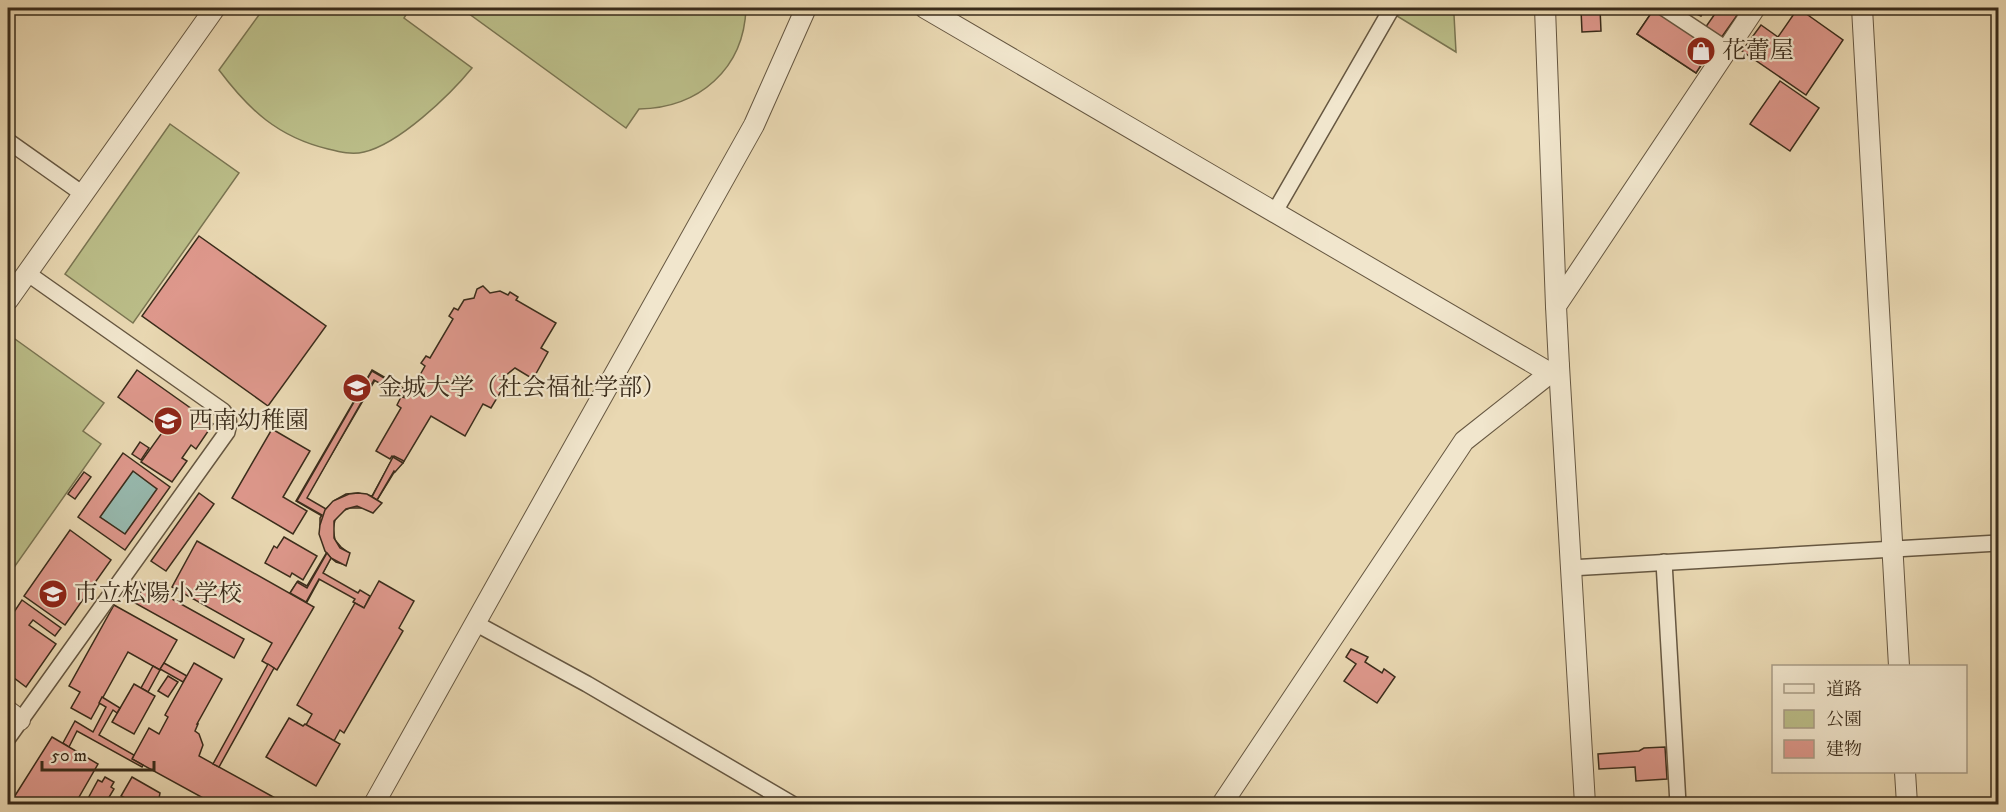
<svg xmlns="http://www.w3.org/2000/svg" width="2006" height="812" font-family="'IM FELL DW Pica','Noto Serif JP',serif">
<style>
.green{fill:#bbbe89;stroke:#7a7552;stroke-width:1.5}
.water{fill:#97b9ae;stroke:#728173;stroke-width:1.5}
.building{fill:#de988c;stroke:#3a2c1b;stroke-width:1.5;fill-rule:evenodd}
.lines{fill:none;stroke-linecap:round;stroke-linejoin:round}
.minor-casing{stroke:#665741;stroke-width:18}
.tertiary-casing{stroke:#665741;stroke-width:22}
.minor{stroke:#f1e6cd;stroke-width:15}
.tertiary{stroke:#f1e6cd;stroke-width:20}
.labels{text-anchor:middle;dominant-baseline:central;stroke-width:4.5;stroke-linejoin:round;paint-order:stroke}
.poi-label{font-size:24px;fill:#3a2c1b;stroke:#f1e6cd;text-anchor:start}
</style>
<rect width="100%" height="100%" fill="#e9d8b2"/>
<filter id="stains"><feTurbulence type="fractalNoise" baseFrequency=".00333" numOctaves="4"/><feColorMatrix values="0 0 0 0 .2 0 0 0 0 .09 0 0 0 0 .02 0 0 0 .5 -.17"/></filter>
<radialGradient id="worn" r=".72"><stop offset=".6" stop-color="#630" stop-opacity="0"/><stop offset="1" stop-color="#630" stop-opacity=".3"/></radialGradient>
<g class="green">
<path d="M 264,8 L 399,8 L 407,13 L 404,18 L 472,68 C 450,95 399,144 364,152 C 352,155 340,152 328,149 C 278,137 249,110 219,70 Z"/>
<path d="M 461,8 L 746,8 C 744,69 699,108 639,109 L 626,128 Z"/>
<polygon points="1403,8 1441,8 1454,15 1456,52 1397,16"/>
<polygon points="170,124 239,173 133,323 65,274"/>
<polygon points="8,334 104,403 83,431 101,444 8,576"/>
</g>
<polygon class="water" points="133,471 157,489 125,534 100,517"/>
<g class="building">
<polygon points="1600,8 1601,31 1582,32 1581,9"/>
<polygon points="1683,8 1705,8 1701,16"/>
<polygon points="1719,8 1728,8 1738,14 1721,38 1705,28"/>
<polygon points="1798,8 1843,40 1806,95 1742,51 1761,25 1778,37"/>
<polygon points="1654,9 1712,49 1696,73 1637,34"/>
<polygon points="1654,9 1712,48 1696,73 1637,34"/>
<polygon points="1780,81 1819,108 1790,151 1750,124"/>
<polygon points="199,236 326,326 268,406 142,316"/>
<polygon points="483,286 490,293 500,291 508,295 510,292 518,297 516,300 556,323 541,348 548,352 533,379 515,368 501,379 506,383 491,408 483,404 465,436 431,416 403,463 392,456 390,459 376,451 401,408 397,405 401,397 407,398 425,366 421,363 426,356 430,358 453,319 449,316 454,308 458,310 464,300 474,298 477,289"/>
<polygon points="137,370 213,424 196,449 191,445 182,458 187,461 172,482 141,462 164,430 118,397"/>
<polygon points="372,370 410,392 407,398 375,380 306,498 325,510 322,516 296,501"/>
<polygon points="372,371 405,390 402,396 374,380 307,498 326,509 335,500 346,494 358,493 372,496 394,456 404,461 393,474 377,500 381,503 372,512 365,508 350,508 342,511 335,520 333,529 335,540 341,547 349,553 346,565 336,562 331,558 307,602 290,593 298,581 307,586 327,552 320,532 320,518 322,515 297,501"/>
<polygon points="272,429 310,451 283,497 307,511 293,534 232,498"/>
<polygon points="140,442 149,448 141,460 132,454"/>
<path d="M 123,453 L 170,487 L 125,550 L 78,517 ZM 133,471 L 157,489 L 125,534 L 100,517 Z"/>
<polygon points="393,457 403,463 395,472 394,471 377,500 372,497"/>
<polygon points="84,472 91,477 75,499 68,494"/>
<polygon points="199,493 214,504 166,571 151,561"/>
<polygon points="358,493 367,494 382,503 373,513 357,506 346,509 334,521 334,538 340,548 350,553 346,566 331,558 325,551 319,534 320,525 325,510 333,501 349,494"/>
<polygon points="70,530 111,560 65,625 24,596"/>
<polygon points="284,537 317,556 303,580 292,573 290,577 265,563 274,546 277,548"/>
<polygon points="197,541 314,607 277,670 262,661 272,643 172,587"/>
<polygon points="327,553 331,558 323,573 358,593 360,590 370,596 364,608 353,602 355,599 319,579 306,602 290,593 297,582 307,588"/>
<polygon points="379,581 414,601 399,628 403,631 344,733 340,730 334,741 306,725 312,714 297,705 355,603 364,608"/>
<polygon points="145,584 244,639 234,658 135,603"/>
<polygon points="22,600 61,628 55,636 33,620 29,625 56,644 26,687 10,675 8,676 8,621"/>
<polygon points="114,605 177,640 160,670 128,652 91,719 71,708 80,692 69,686"/>
<polygon points="1351,649 1368,657 1365,662 1382,673 1384,669 1395,677 1377,703 1344,681 1356,664 1346,657"/>
<polygon points="164,663 187,676 183,682 160,669"/>
<polygon points="194,663 222,679 197,724 198,724 195,731 199,734 203,745 199,756 286,804 214,804 132,759 149,728 159,734 168,717 165,715"/>
<polygon points="268,664 274,668 219,767 213,764"/>
<polygon points="153,666 160,670 148,692 141,688"/>
<polygon points="168,676 178,682 168,697 158,691"/>
<polygon points="134,684 155,696 134,734 112,722"/>
<polygon points="102,697 120,708 117,713 113,710 99,735 134,755 132,759 143,765 142,767 77,731 69,747 63,743 75,721 93,732 106,707 99,703"/>
<polygon points="289,718 303,726 305,724 340,744 316,786 266,757"/>
<polygon points="52,737 98,764 75,804 13,804 11,802"/>
<polygon points="1665,747 1667,779 1636,781 1635,767 1599,769 1598,754 1639,751 1644,748"/>
<polygon points="105,777 114,782 111,787 114,789 105,804 85,804 98,780 102,782"/>
<polygon points="132,777 160,793 158,804 124,804 127,799 121,796"/>
</g>
<g class="lines">
<g class="minor-casing">
<g id="minor">
<polyline points="1664,8 1726,49"/>
<polyline points="8,141 83,194"/>
<polyline points="1274,213 1392,8"/>
<polyline points="1664,562 1678,804"/>
<polyline points="1570,568 1998,543"/>
<polyline points="475,623 587,684 792,804"/>
<path d="M 8,738 L 227,432 C 230,422 229,419 223,411 L 27,273"/>
</g>
</g>
<g class="tertiary-casing">
<g id="tertiary">
<polyline points="925,8 1550,373"/>
<polyline points="1545,8 1556,306"/>
<polyline points="1862,8 1899,666"/>
<polyline points="8,300 215,8"/>
<polyline points="1559,366 1585,804"/>
<polyline points="8,711 20,720"/>
<polyline points="1905,772 1907,804"/>
<polyline points="374,804 754,125 806,8"/>
<polyline points="1222,804 1464,441 1559,366 1556,306 1755,8"/>
</g>
</g>
<use href="#minor" class="minor"/>
<use href="#tertiary" class="tertiary"/>
</g>
<defs>
<g id="shop-disc" transform="scale(1.5)"><circle r="9.5" fill="#8f2418" stroke="#f1e6cd"/><path d="M-5-2.5h2.3a2.7 3.5 0 0 1 5.4 0H5L5.5 6h-11ZM-1.5-2.5h3a1.5 2.3 0 0 0-3 0Z" fill="#fff"/></g>
<g id="university-disc" transform="scale(1.5)"><circle r="9.5" fill="#8f2418" stroke="#f1e6cd"/><path d="M0-5L7-2L0 1L-7-2ZM-4 1L0 2.5L4 1V4Q0 6-4 4Z" fill="#fff"/></g>
<g id="school-disc" transform="scale(1.5)"><circle r="9.5" fill="#8f2418" stroke="#f1e6cd"/><path d="M0-5L7-2L0 1L-7-2ZM-4 1L0 2.5L4 1V4Q0 6-4 4Z" fill="#fff"/></g>
</defs>
<g fill-rule="evenodd">
<use href="#shop-disc" x="1701" y="51"/>
<use href="#university-disc" x="357" y="388"/>
<use href="#school-disc" x="168" y="421"/>
<use href="#school-disc" x="53" y="594"/>
</g>
<g class="labels">
<g class="poi-label">
<text x="1722" y="51">花蕾屋</text>
<text x="378" y="388">金城大学（社会福祉学部）</text>
<text x="189" y="421">西南幼稚園</text>
<text x="74" y="594">市立松陽小学校</text>
</g>
</g>
<rect width="2006" height="812" fill="none" stroke="#e9d8b2" stroke-width="30"/>
<rect x="9" y="9" width="1988" height="794" fill="none" stroke="#3a2c1b" stroke-width="3"/>
<rect x="15" y="15" width="1976" height="782" fill="none" stroke="#3a2c1b" stroke-width="1.5"/>
<rect x="1772" y="665" width="195" height="108" fill="#f1e6cd" stroke="#a89c86" stroke-width="1.5"/>
<rect x="1784" y="684" width="30" height="9" fill="#f1e6cd" stroke="#a89c86" stroke-width="1.5"/>
<text x="1826" y="695" font-size="18" fill="#3a2c1b">道路</text>
<rect x="1784" y="710" width="30" height="18" fill="#bbbe89" stroke="#a89c86" stroke-width="1.5"/>
<text x="1826" y="725" font-size="18" fill="#3a2c1b">公園</text>
<rect x="1784" y="740" width="30" height="18" fill="#de988c" stroke="#a89c86" stroke-width="1.5"/>
<text x="1826" y="755" font-size="18" fill="#3a2c1b">建物</text>
<path d="M42 761v9h112v-9" fill="none" stroke="#3a2c1b" stroke-width="3"/>
<text x="51" y="761" font-size="18" fill="#3a2c1b" stroke="#f1e6cd" stroke-width="4.5" paint-order="stroke">50 m</text>
<rect width="100%" height="100%" filter="url(#stains)"/>
<rect width="100%" height="100%" fill="url(#worn)"/>
</svg>
